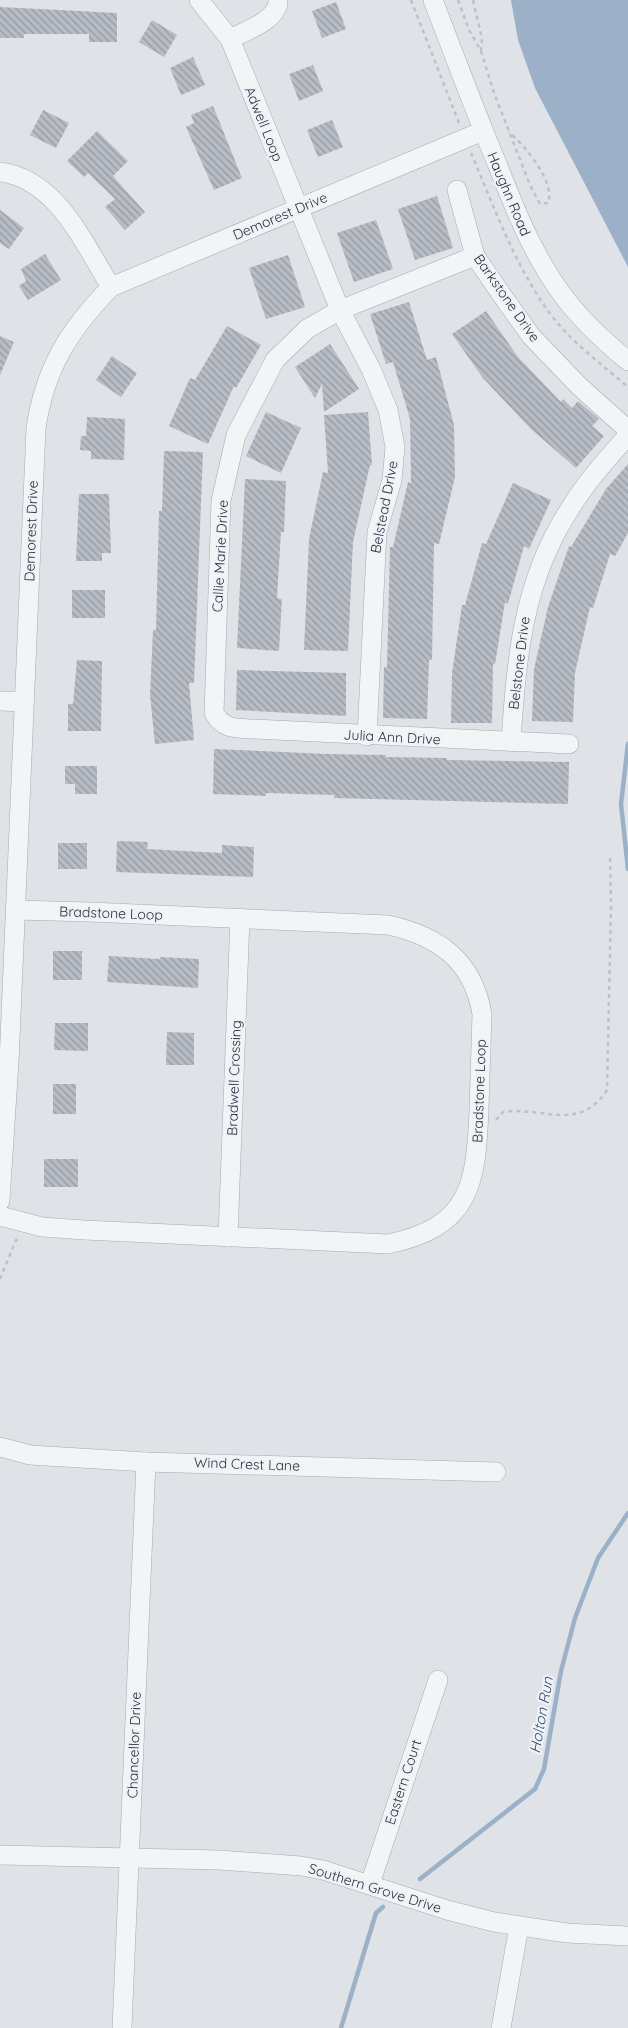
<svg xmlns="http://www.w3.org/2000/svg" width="628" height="2028" font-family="Quicksand,sans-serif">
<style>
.water{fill:#9cb1c7}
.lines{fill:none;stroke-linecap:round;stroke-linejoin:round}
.stream{stroke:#9cb1c7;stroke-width:4.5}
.building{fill:url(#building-back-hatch)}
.minor-casing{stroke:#a5aab2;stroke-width:20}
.path{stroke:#bec1c6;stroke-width:2.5;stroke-dasharray:4 4;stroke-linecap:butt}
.minor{stroke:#f2f4f6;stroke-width:19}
.labels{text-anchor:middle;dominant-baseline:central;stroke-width:4.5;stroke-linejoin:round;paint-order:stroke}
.street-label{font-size:14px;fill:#29313f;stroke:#eff2f6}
.water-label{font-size:15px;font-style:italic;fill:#345071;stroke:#eff2f6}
</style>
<defs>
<pattern id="building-back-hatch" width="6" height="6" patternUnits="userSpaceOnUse" patternTransform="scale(1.25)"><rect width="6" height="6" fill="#b7bcc5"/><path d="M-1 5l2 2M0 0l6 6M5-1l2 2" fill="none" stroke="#9599a1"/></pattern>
</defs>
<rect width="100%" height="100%" fill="#dfe3e8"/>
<polygon class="water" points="511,0 628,0 628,267 535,88 518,40"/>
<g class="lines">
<g class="stream">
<polyline points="628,744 621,804 628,869"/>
<polyline points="420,1879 535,1789 544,1769 561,1671 575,1618 598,1558 628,1513"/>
<polyline points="341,2028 376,1913 383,1907"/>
</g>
</g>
<g class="building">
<polygon points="336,2 346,29 322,38 312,11"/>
<polygon points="0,7 117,13 117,42 89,42 89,34 24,34 24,38 0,38"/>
<polygon points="152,20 177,35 164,57 139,42"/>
<polygon points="193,57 205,85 181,95 170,68"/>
<polygon points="313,65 323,91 299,101 289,74"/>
<polygon points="213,106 242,178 214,190 186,127 194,123 191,115"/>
<polygon points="43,110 69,123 56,148 30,135"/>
<polygon points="332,120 343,147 318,157 307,130"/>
<polygon points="97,131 128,161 113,176 145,212 125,230 105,207 115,199 88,173 84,177 67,161"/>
<polygon points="437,196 453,248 415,260 398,209"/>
<polygon points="0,210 24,228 9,249 0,243"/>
<polygon points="376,220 393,269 354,282 337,233"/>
<polygon points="45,254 61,280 28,300 19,286 26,281 21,269"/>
<polygon points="288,255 305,307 266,319 249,268"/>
<polygon points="409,302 427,360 436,357 454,425 455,477 439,544 434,543 432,660 429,660 427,719 383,718 384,667 387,667 390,547 393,547 408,482 411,483 410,419 393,362 386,364 370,314"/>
<polygon points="486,311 518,357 561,402 563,399 572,408 578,401 599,419 592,426 604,436 576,468 531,429 483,378 452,334"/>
<polygon points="227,326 261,345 236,388 234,386 208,444 169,426 190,378 195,380"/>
<polygon points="0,336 14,342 0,375"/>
<polygon points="330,344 359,389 324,412 322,384 315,398 295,367"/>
<polygon points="112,356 137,373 121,397 96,380"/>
<polygon points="266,412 301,428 281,473 246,456"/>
<polygon points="368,412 372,465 370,465 353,542 348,651 304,650 309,539 323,472 328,473 324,415"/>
<polygon points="87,417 125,419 124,460 91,459 91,451 80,450 81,436 86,436"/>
<polygon points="164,451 203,452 194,683 189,683 194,740 155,744 150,695 153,630 156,630 159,511 162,511"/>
<polygon points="628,464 628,533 615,556 610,554 593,608 590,607 575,673 573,722 532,721 534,669 548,607 569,546 571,547 606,489"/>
<polygon points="245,479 286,481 284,532 281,532 277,598 282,599 279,651 237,648"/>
<polygon points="513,483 551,500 529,549 524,546 508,604 505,602 495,664 493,664 492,723 451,723 452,673 462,605 465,605 482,543 486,544"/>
<polygon points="79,494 109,494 111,553 102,553 102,561 76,561"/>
<rect x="72" y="590" width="33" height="28"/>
<polygon points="77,660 102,661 101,731 68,731 68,704 73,704"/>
<polygon points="237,670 346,673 346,716 236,710"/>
<polygon points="214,749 327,754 386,755 386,757 447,758 447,760 569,762 568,804 334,798 334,795 266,793 266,796 213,794"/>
<polygon points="65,766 97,766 97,794 75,794 75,784 65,784"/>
<polygon points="117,841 148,842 147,849 222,853 222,845 254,847 253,877 116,872"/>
<rect x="58" y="843" width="29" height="26"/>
<rect x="53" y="951" width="29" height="29"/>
<polygon points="109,956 160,959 160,957 199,959 198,988 107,982"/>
<polygon points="55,1023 88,1023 88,1051 54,1050"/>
<polygon points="167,1032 194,1033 194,1065 166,1065"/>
<rect x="53" y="1084" width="23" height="30"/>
<rect x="44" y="1159" width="34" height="28"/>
</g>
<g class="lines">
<g class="minor-casing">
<g id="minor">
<polyline points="199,0 230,39 340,310 371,369 388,410 395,447 392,480 377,532 367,736"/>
<path d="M 433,0 C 454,55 475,111 498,166 C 516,212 534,257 564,297 C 582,321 605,342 628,361"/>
<path d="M 230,39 C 245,31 279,20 278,0"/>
<path d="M 0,172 C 57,179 84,244 111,287"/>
<polyline points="457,190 475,256 506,301 531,336 579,386 628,430"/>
<path d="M 475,256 L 340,310 L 307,329 L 275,360 L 236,435 L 221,501 L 214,713 C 223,729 235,728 252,729 L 569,744"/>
<polyline points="0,701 24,702"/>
<path d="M 511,742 C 516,658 523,580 571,507 C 587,481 608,458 628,435"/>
<path d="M 0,1201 L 9,1062 L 36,428 C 45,368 69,330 111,287 L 483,131"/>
<path d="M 0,1216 L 42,1227 L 84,1230 L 388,1244 C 471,1227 476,1184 479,1109 C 480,1078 481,1046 482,1014 C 473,961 439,936 388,925 L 90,912 L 15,910"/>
<polyline points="228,1237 240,918"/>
<polyline points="0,1447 30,1455 146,1462 496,1472"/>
<polyline points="0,1855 219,1860 301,1866 323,1870 447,1910 494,1922 567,1933 628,1936"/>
<polyline points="370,1884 438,1680"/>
<polyline points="122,2028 146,1462"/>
<polyline points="501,2028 519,1926"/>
</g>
</g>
<g class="path">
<polyline points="411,0 459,123"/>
<polyline points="458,0 469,30 481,51 482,39 473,0"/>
<path d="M 481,51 L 494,93 L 530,185 L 540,204 L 548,203 C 556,182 524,145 509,132"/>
<path d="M 471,153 C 494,207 514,263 548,311 C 569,340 601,364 628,387"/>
<path d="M 496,1120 L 503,1112 C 543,1106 579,1133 607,1090 L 611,906 L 610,854"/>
<polyline points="0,1279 16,1240 21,1239"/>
</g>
<use href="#minor" class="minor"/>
</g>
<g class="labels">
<g class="street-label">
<text transform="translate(264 124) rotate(68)">Adwell Loop</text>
<text transform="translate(509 194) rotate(67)">Haughn Road</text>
<text transform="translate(280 216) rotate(-23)">Demorest Drive</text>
<text transform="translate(507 298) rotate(55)">Barkstone Drive</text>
<text transform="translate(384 507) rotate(-79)">Belstead Drive</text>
<text transform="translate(31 531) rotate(-88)">Demorest Drive</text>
<text transform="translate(220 556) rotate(-87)">Callie Marie Drive</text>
<text transform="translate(519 663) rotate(-83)">Belstone Drive</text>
<text transform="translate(392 737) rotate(3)">Julia Ann Drive</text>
<text transform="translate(111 913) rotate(2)">Bradstone Loop</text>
<text transform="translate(234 1078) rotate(-88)">Bradwell Crossing</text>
<text transform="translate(479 1091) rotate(-88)">Bradstone Loop</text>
<text transform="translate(247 1464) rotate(2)">Wind Crest Lane</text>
<text transform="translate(134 1745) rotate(-88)">Chancellor Drive</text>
<text transform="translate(403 1782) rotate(-72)">Eastern Court</text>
<text transform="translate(375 1888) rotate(17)">Southern Grove Drive</text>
</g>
<g class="water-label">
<text transform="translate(541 1715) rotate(-80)">Holton Run</text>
</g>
</g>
</svg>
